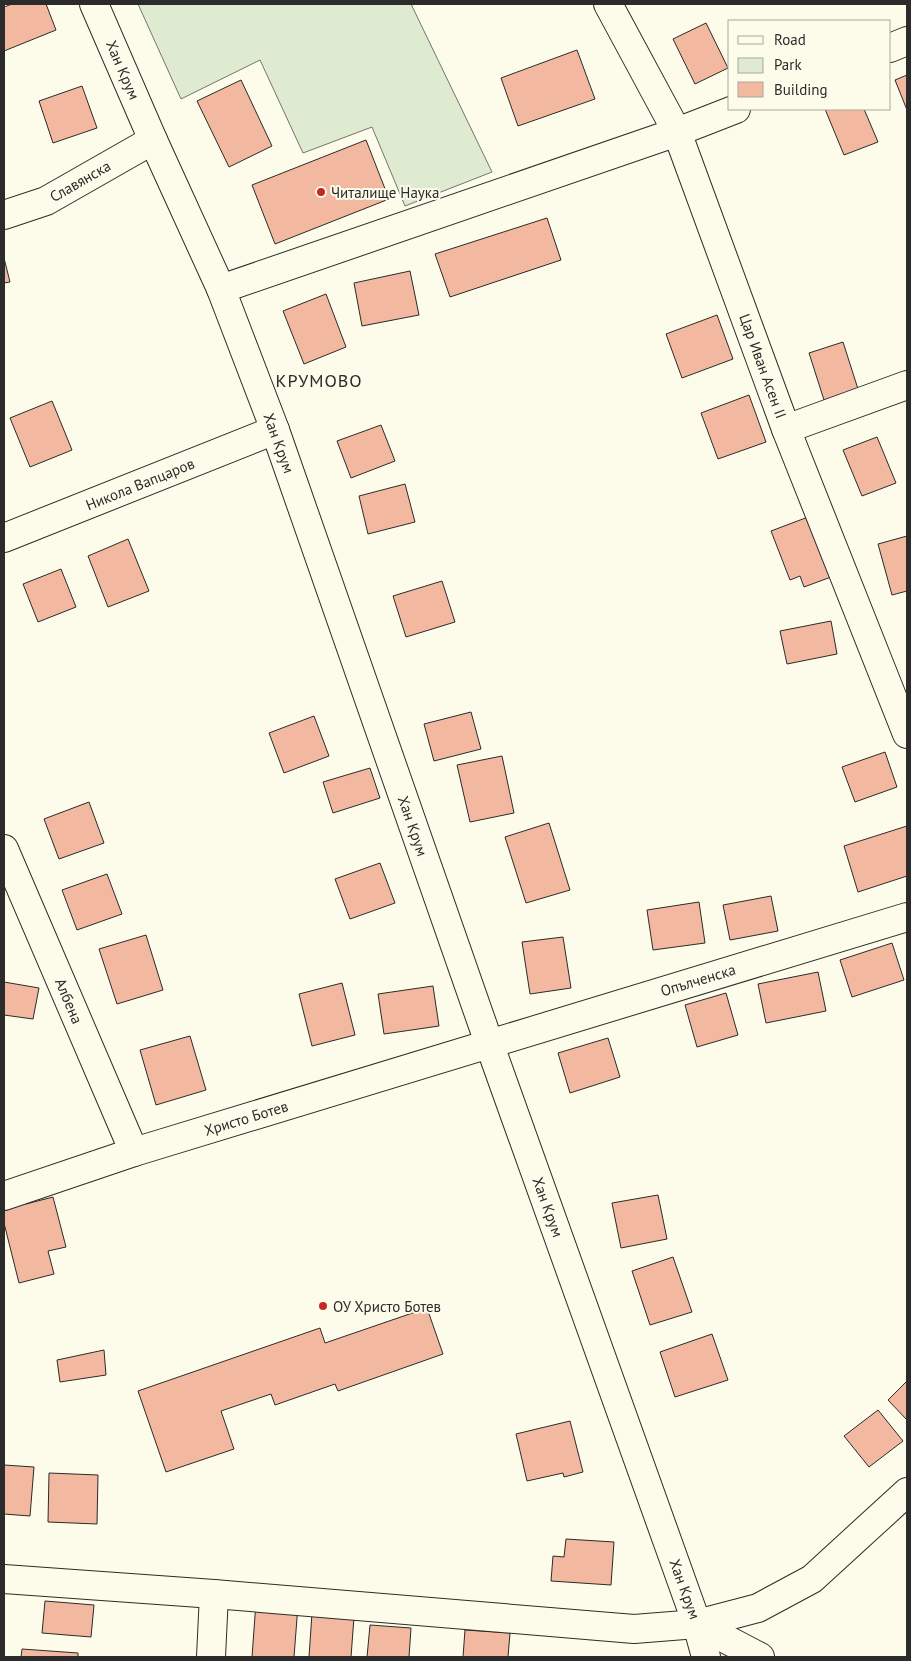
<svg xmlns="http://www.w3.org/2000/svg" width="911" height="1661" font-family="'PT Sans',sans-serif">
<style>
.green{fill:#deebd1;stroke:#74746e}
.building{fill:#f2b8a0;stroke:#2b2b2b}
.lines{fill:none;stroke-linecap:round;stroke-linejoin:round}
.minor-casing{stroke:#2b2b2b;stroke-width:30}
.minor{stroke:#fdfbea;stroke-width:28}
.poi-dot{fill:#c62828;stroke:#fdfbea;stroke-width:2}
.labels{text-anchor:middle;dominant-baseline:central;stroke-width:4;stroke-linejoin:round;paint-order:stroke}
.street-label{font-size:15px;fill:#2b2b2b;stroke:#fdfbea}
.poi-label{font-size:15px;fill:#2b2b2b;stroke:#fdfbea;text-anchor:start}
.quarter-label{font-size:18px;letter-spacing:1px;fill:#2b2b2b;stroke:#fdfbea}
</style>
<rect width="100%" height="100%" fill="#fdfbea"/>
<polygon class="green" points="138,4 411,4 492,172 405,206 372,127 303,153 260,60 181,99"/>
<g class="building">
<polygon points="12,4 46,4 56,30 4,51 4,7"/>
<polygon points="706,23 728,68 695,84 673,39"/>
<polygon points="577,50 595,99 518,126 501,78"/>
<polygon points="907,75 907,110 895,80"/>
<polygon points="241,80 272,146 229,167 197,101"/>
<polygon points="82,86 97,128 53,143 39,101"/>
<polygon points="825,109 864,109 878,142 844,155"/>
<polygon points="366,140 389,199 275,244 252,185"/>
<polygon points="547,218 561,260 450,297 435,254"/>
<polygon points="4,258 10,282 4,283"/>
<polygon points="410,271 419,315 362,326 354,283"/>
<polygon points="326,294 346,347 304,364 283,311"/>
<polygon points="717,315 733,359 682,378 666,334"/>
<polygon points="843,342 858,389 824,400 809,353"/>
<polygon points="749,395 766,442 718,459 701,413"/>
<polygon points="52,401 72,450 30,467 10,418"/>
<polygon points="381,425 395,461 351,478 337,441"/>
<polygon points="877,437 896,483 862,496 843,450"/>
<polygon points="405,484 415,522 368,534 359,496"/>
<polygon points="808,517 831,577 804,587 800,576 790,580 771,531"/>
<polygon points="907,536 907,591 892,595 878,544"/>
<polygon points="128,539 149,591 108,607 88,556"/>
<polygon points="61,569 76,607 38,622 23,584"/>
<polygon points="442,581 455,622 406,637 393,596"/>
<polygon points="831,621 837,654 787,664 780,631"/>
<polygon points="471,712 481,749 434,761 424,724"/>
<polygon points="314,716 329,756 284,773 269,733"/>
<polygon points="885,752 897,787 855,802 842,767"/>
<polygon points="502,756 514,813 470,822 457,765"/>
<polygon points="370,768 380,798 333,813 323,782"/>
<polygon points="89,802 104,843 59,859 44,819"/>
<polygon points="549,823 570,890 526,903 505,837"/>
<polygon points="907,826 907,876 858,892 844,846"/>
<polygon points="380,863 395,903 350,919 335,879"/>
<polygon points="107,874 122,914 77,930 62,890"/>
<polygon points="771,896 778,931 730,940 723,905"/>
<polygon points="699,902 705,943 653,950 647,910"/>
<polygon points="146,935 163,990 117,1004 99,949"/>
<polygon points="563,937 571,988 530,994 522,942"/>
<polygon points="892,943 904,980 852,997 840,960"/>
<polygon points="818,972 826,1011 766,1023 758,984"/>
<polygon points="4,982 39,988 33,1019 4,1015"/>
<polygon points="342,983 355,1035 312,1046 299,994"/>
<polygon points="433,986 439,1026 384,1034 378,994"/>
<polygon points="726,993 738,1035 697,1047 685,1005"/>
<polygon points="190,1036 206,1090 156,1105 140,1050"/>
<polygon points="608,1038 620,1077 570,1093 558,1053"/>
<polygon points="658,1195 667,1239 621,1248 612,1203"/>
<polygon points="53,1197 66,1247 48,1251 54,1274 19,1283 4,1223 4,1203 24,1198 26,1204"/>
<polygon points="673,1257 692,1312 650,1325 632,1271"/>
<polygon points="427,1308 443,1354 338,1391 335,1384 275,1405 271,1394 221,1411 234,1449 166,1472 138,1391 320,1328 325,1343"/>
<polygon points="712,1334 728,1380 675,1397 660,1352"/>
<polygon points="104,1350 106,1375 60,1382 57,1360"/>
<polygon points="907,1381 907,1420 888,1400"/>
<polygon points="878,1410 903,1441 869,1467 844,1436"/>
<polygon points="570,1421 583,1472 564,1477 563,1473 527,1481 516,1434"/>
<polygon points="4,1465 34,1467 30,1516 4,1514"/>
<polygon points="49,1473 98,1475 97,1524 48,1522"/>
<polygon points="566,1539 614,1542 611,1585 551,1581 553,1556 564,1557"/>
<polygon points="45,1601 94,1605 91,1637 42,1633"/>
<polygon points="256,1602 298,1605 294,1657 252,1657"/>
<polygon points="312,1613 354,1617 351,1657 309,1657"/>
<polygon points="370,1625 411,1628 409,1657 367,1657"/>
<polygon points="465,1630 510,1633 508,1657 463,1657"/>
<polygon points="22,1649 78,1653 78,1657 21,1657"/>
</g>
<g class="lines">
<g class="minor-casing">
<g id="minor">
<polyline points="94,4 153,140 221,289 275,430 489,1043 697,1624 706,1657"/>
<polyline points="608,4 677,132 786,429 907,734"/>
<polyline points="890,48 907,41"/>
<polyline points="4,215 46,201 153,140"/>
<polyline points="221,289 677,132 736,109"/>
<polyline points="786,429 907,385"/>
<polyline points="4,538 275,430"/>
<polyline points="4,849 134,1152"/>
<polyline points="4,1196 134,1152 907,917"/>
<polyline points="4,1579 214,1594 634,1629 697,1624 758,1608 812,1579 907,1492"/>
<polyline points="697,1624 760,1657"/>
<polyline points="211,1657 214,1594"/>
</g>
</g>
<use href="#minor" class="minor"/>
</g>
<g class="poi-dot">
<circle cx="321" cy="192" r="5"/>
<circle cx="323" cy="1306" r="5"/>
</g>
<g class="labels">
<g class="street-label">
<text transform="translate(123 70) rotate(67)">Хан Крум</text>
<text transform="translate(80 181) rotate(-30)">Славянска</text>
<text transform="translate(763 366) rotate(70)">Цар Иван Асен II</text>
<text transform="translate(279 443) rotate(70)">Хан Крум</text>
<text transform="translate(140 484) rotate(-22)">Никола Вапцаров</text>
<text transform="translate(413 826) rotate(71)">Хан Крум</text>
<text transform="translate(698 980) rotate(-17)">Опълченска</text>
<text transform="translate(69 1001) rotate(67)">Албена</text>
<text transform="translate(246 1118) rotate(-17)">Христо Ботев</text>
<text transform="translate(548 1207) rotate(70)">Хан Крум</text>
<text transform="translate(685 1589) rotate(70)">Хан Крум</text>
</g>
<g class="poi-label">
<text x="331" y="192">Читалище Наука</text>
<text x="333" y="1306">ОУ Христо Ботев</text>
</g>
<g class="quarter-label">
<text x="319" y="380">КРУМОВО</text>
</g>
</g>
<rect width="911" height="1661" fill="none" stroke="#2b2b2b" stroke-width="10"/>
<rect x="728" y="20" width="162" height="90" fill="#fdfbea" stroke="#a9a89e"/>
<rect x="738" y="36" width="25" height="8" fill="#fdfbea" stroke="#a9a89e"/>
<text x="774" y="45" font-size="15" fill="#2b2b2b">Road</text>
<rect x="738" y="58" width="25" height="15" fill="#deebd1" stroke="#a9a89e"/>
<text x="774" y="70" font-size="15" fill="#2b2b2b">Park</text>
<rect x="738" y="82" width="25" height="15" fill="#f2b8a0" stroke="#a9a89e"/>
<text x="774" y="95" font-size="15" fill="#2b2b2b">Building</text>
</svg>
